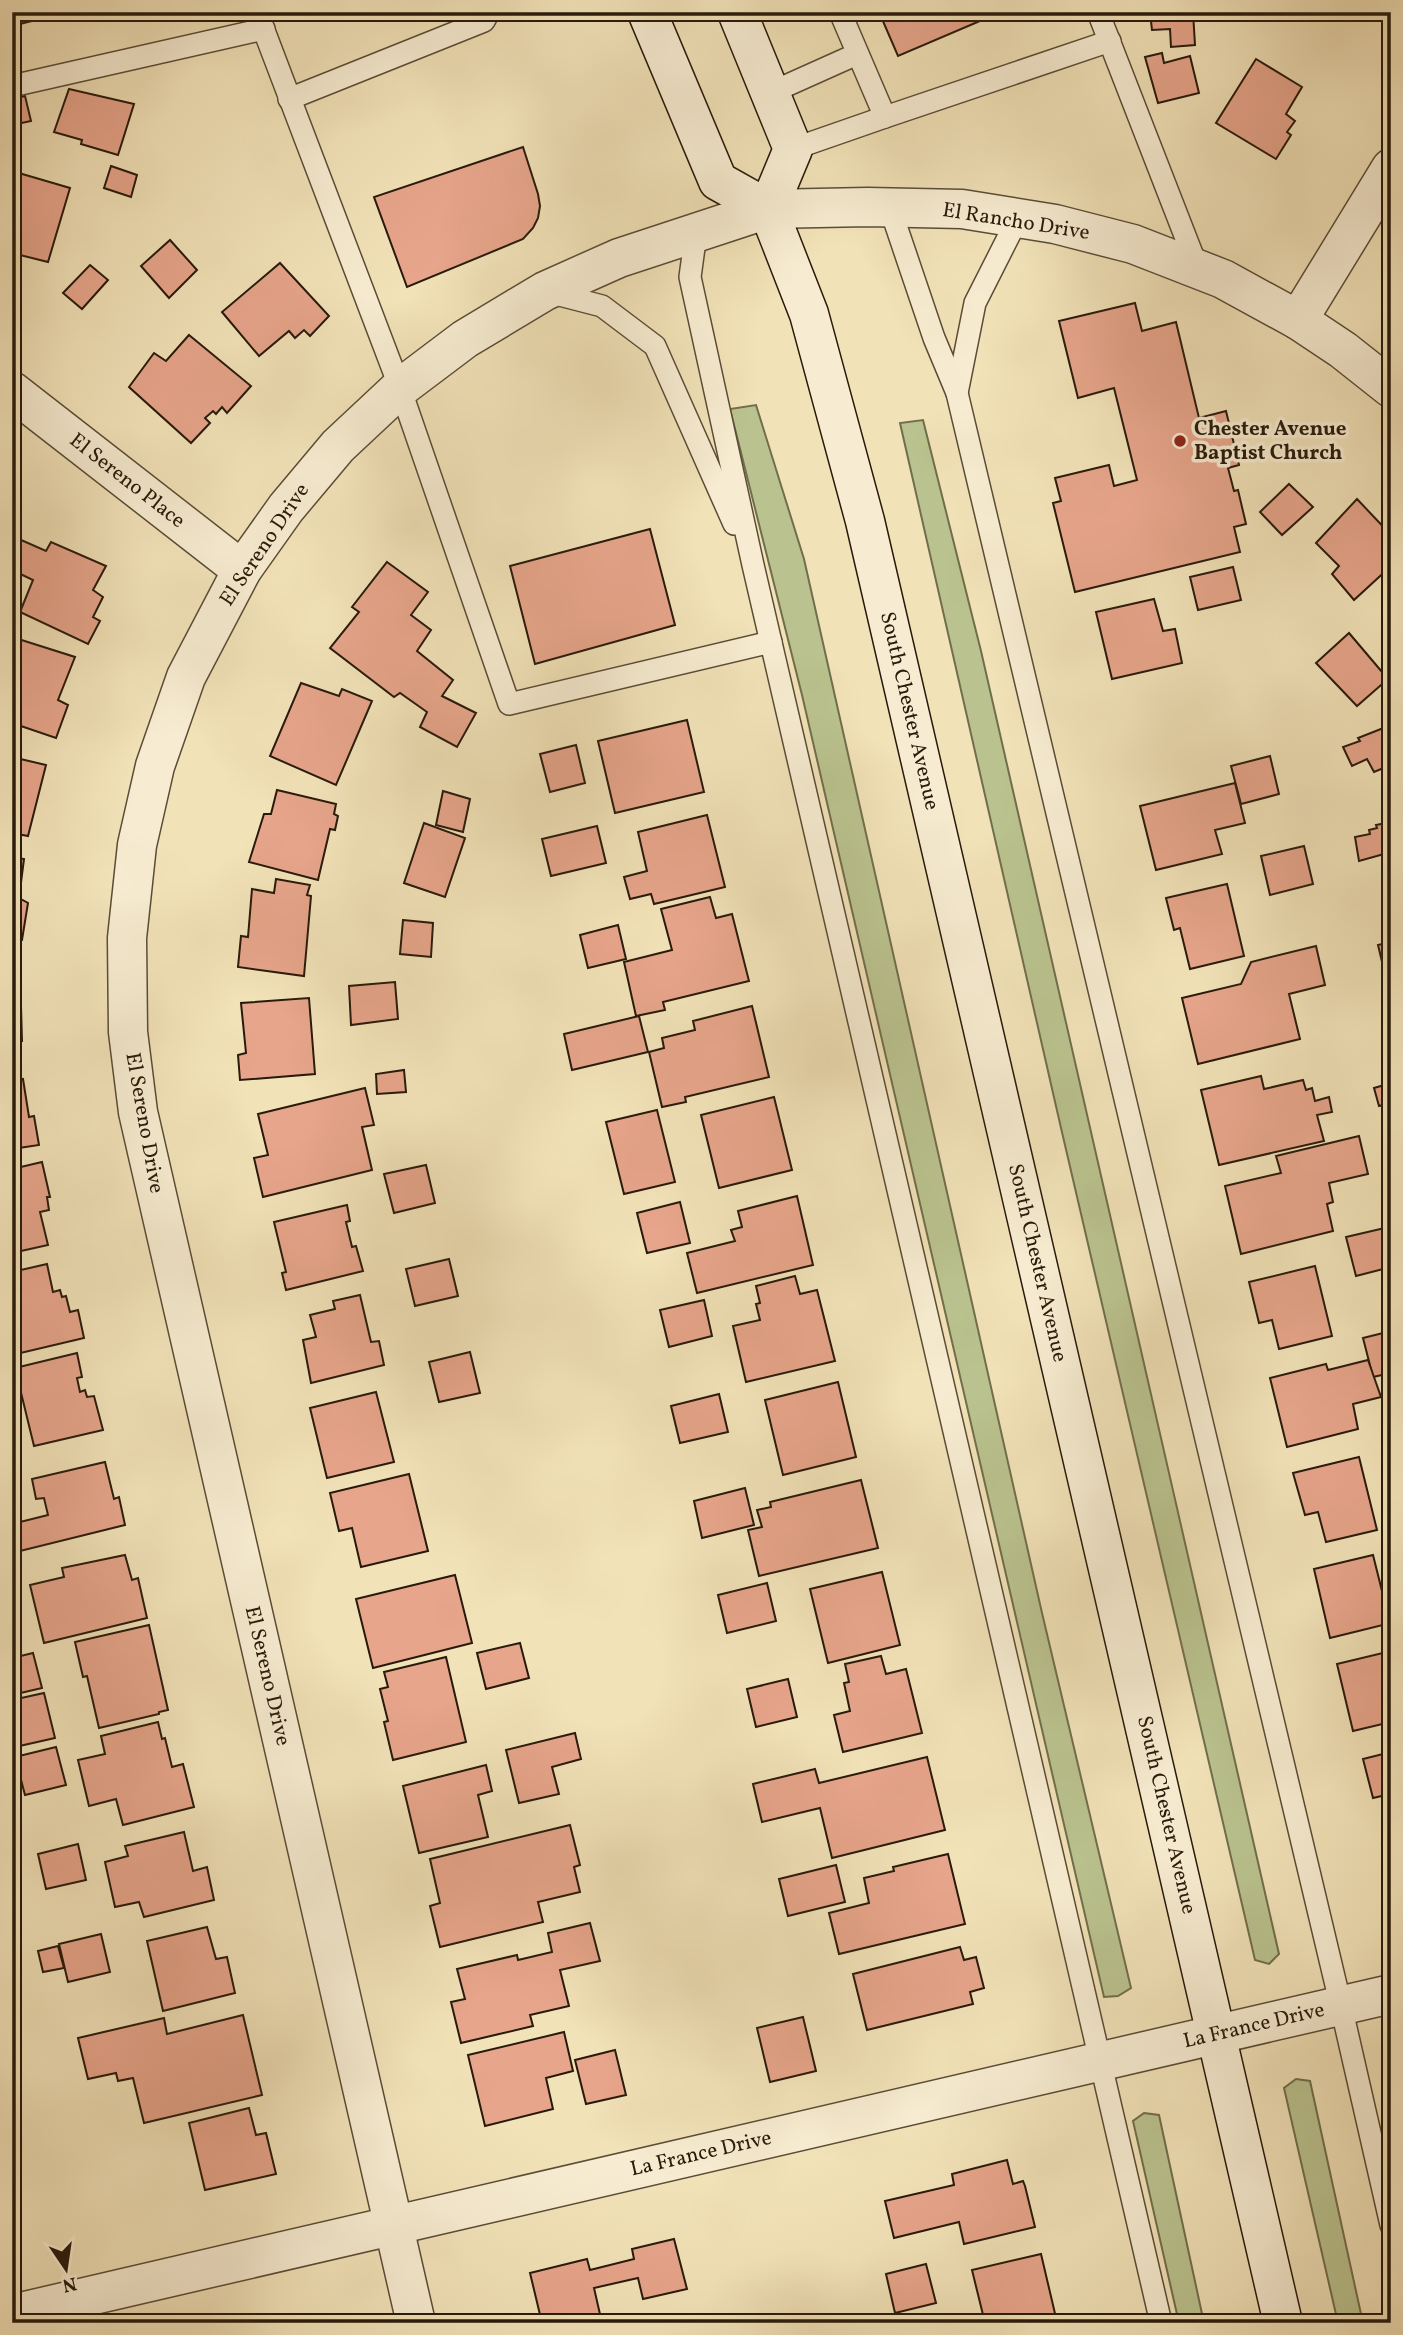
<svg xmlns="http://www.w3.org/2000/svg" width="1403" height="2335" font-family="Vollkorn,serif">
<style>
.green{fill:#bac38f;stroke:#716e4d;stroke-width:2}
.building{fill:#e7a58b;stroke:#281a0b;stroke-width:2}
.lines{fill:none;stroke-linecap:round;stroke-linejoin:round}
.service-casing{stroke:#5a4c36;stroke-width:24}
.minor-casing{stroke:#5a4c36;stroke-width:41}
.secondary-casing{stroke:#281a0b;stroke-width:41}
.service{stroke:#f7ecd1;stroke-width:21}
.minor{stroke:#f7ecd1;stroke-width:38}
.secondary{stroke:#f7ecd1;stroke-width:38}
.poi-dot{fill:#8f2418;stroke:#f7ecd1;stroke-width:2.5}
.labels{text-anchor:middle;dominant-baseline:central;stroke-width:7;stroke-linejoin:round;paint-order:stroke}
.street-label{font-size:21px;fill:#281a0b;stroke:#f7ecd1}
.poi-label{font-size:21px;font-weight:bold;fill:#281a0b;stroke:#f7ecd1;text-anchor:start}
</style>
<rect width="100%" height="100%" fill="#f2e2b8"/>
<filter id="stains"><feTurbulence type="fractalNoise" baseFrequency=".00286" numOctaves="4"/><feColorMatrix values="0 0 0 0 .2 0 0 0 0 .09 0 0 0 0 .02 0 0 0 .5 -.17"/></filter>
<radialGradient id="worn" r=".72"><stop offset=".6" stop-color="#630" stop-opacity="0"/><stop offset="1" stop-color="#630" stop-opacity=".3"/></radialGradient>
<g class="green">
<polygon points="756,405 804,559 1042,1613 1131,1988 1118,1996 1104,1997 802,695 730,409"/>
<polygon points="923,420 981,651 1279,1954 1269,1964 1255,1960 1061,1128 900,423"/>
<polygon points="1296,2079 1310,2081 1363,2323 1338,2323 1284,2088"/>
<polygon points="1144,2113 1159,2115 1204,2323 1179,2323 1133,2121"/>
</g>
<g class="building">
<polygon points="12,12 51,12 52,16 12,26"/>
<polygon points="879,12 1001,12 898,56"/>
<polygon points="1150,12 1193,12 1195,45 1171,47 1170,29 1152,30"/>
<polygon points="1162,53 1164,63 1190,56 1199,93 1158,103 1145,57"/>
<polygon points="1256,59 1302,87 1286,114 1295,121 1287,132 1291,135 1276,159 1216,123"/>
<polygon points="69,89 134,104 118,155 81,144 82,140 54,132"/>
<polygon points="25,96 31,121 12,125 12,99"/>
<polygon points="523,147 538,194 540,206 538,218 533,228 523,239 407,287 374,197"/>
<polygon points="111,166 137,175 131,197 104,188"/>
<polygon points="12,171 70,188 48,262 12,253"/>
<polygon points="170,240 197,270 169,298 141,266"/>
<polygon points="280,263 329,316 310,336 304,330 295,338 289,331 259,356 222,312"/>
<polygon points="90,265 108,280 82,309 63,293"/>
<polygon points="1135,303 1142,331 1176,322 1199,418 1226,411 1239,465 1228,468 1234,491 1238,490 1246,524 1234,527 1240,552 1075,592 1053,503 1061,501 1055,478 1109,465 1114,486 1137,480 1114,388 1078,398 1059,321"/>
<polygon points="189,335 251,386 227,413 222,407 216,414 213,411 205,418 210,423 191,443 129,387 154,353 166,361"/>
<polygon points="1289,484 1313,507 1282,535 1260,512"/>
<polygon points="1357,499 1391,535 1391,566 1354,600 1332,574 1339,566 1316,543"/>
<polygon points="650,529 675,625 535,664 510,566"/>
<polygon points="12,536 46,551 51,542 106,566 93,590 103,597 93,617 100,621 88,644 20,612 33,580 12,570"/>
<polygon points="387,562 428,592 411,615 431,630 417,651 453,680 442,696 476,713 457,747 420,727 427,712 400,693 394,697 330,648 359,612 352,607"/>
<polygon points="1233,567 1241,600 1198,610 1190,577"/>
<polygon points="1154,599 1163,631 1175,629 1182,663 1112,679 1096,612"/>
<polygon points="1349,633 1388,679 1357,706 1316,663"/>
<polygon points="12,637 75,657 58,700 68,705 56,738 12,723"/>
<polygon points="301,683 339,696 342,689 372,701 336,785 270,756"/>
<polygon points="687,720 704,792 615,813 598,741"/>
<polygon points="1391,725 1391,765 1374,772 1367,759 1352,766 1343,747 1360,741 1358,738"/>
<polygon points="576,745 585,783 550,792 540,754"/>
<polygon points="1270,756 1279,794 1241,804 1231,766"/>
<polygon points="12,757 46,765 28,836 12,833"/>
<polygon points="1235,783 1245,823 1215,830 1222,854 1156,870 1140,806"/>
<polygon points="277,790 336,804 334,814 338,816 335,830 330,829 318,880 249,862 264,814 271,814"/>
<polygon points="443,791 470,799 463,832 436,825"/>
<polygon points="707,815 725,887 654,904 651,894 630,899 624,877 647,871 638,832"/>
<polygon points="1391,822 1391,844 1382,846 1384,854 1359,861 1355,837 1370,834 1369,830 1377,828 1376,825"/>
<polygon points="424,823 465,838 445,897 404,883"/>
<polygon points="597,826 606,863 551,876 542,839"/>
<polygon points="1304,846 1313,884 1270,895 1261,856"/>
<polygon points="12,857 24,859 19,898 28,903 22,940 12,939"/>
<polygon points="276,879 310,885 307,895 311,896 304,976 238,967 241,936 248,937 252,889 274,893"/>
<polygon points="1227,884 1244,956 1190,969 1180,928 1174,930 1166,898"/>
<polygon points="710,897 716,918 732,914 749,981 663,1002 665,1010 636,1016 624,962 672,950 661,909"/>
<polygon points="403,920 433,923 431,957 400,954"/>
<polygon points="618,925 626,959 588,968 580,935"/>
<polygon points="1391,942 1391,964 1383,966 1378,945"/>
<polygon points="1316,946 1325,985 1289,994 1300,1039 1198,1064 1182,998 1241,984 1251,962"/>
<polygon points="12,972 20,972 22,1041 12,1041"/>
<polygon points="395,982 398,1019 351,1025 349,986"/>
<polygon points="309,998 315,1074 240,1080 238,1055 246,1053 241,1003"/>
<polygon points="752,1006 769,1077 685,1097 686,1102 662,1107 649,1052 664,1048 662,1038 695,1030 693,1021"/>
<polygon points="639,1016 648,1052 572,1070 564,1034"/>
<polygon points="404,1070 406,1092 377,1094 376,1074"/>
<polygon points="1261,1076 1264,1089 1303,1080 1306,1090 1312,1088 1315,1101 1329,1097 1332,1112 1317,1115 1324,1141 1219,1165 1201,1090"/>
<polygon points="23,1079 29,1117 34,1116 39,1145 12,1149 12,1081"/>
<polygon points="1391,1083 1391,1103 1379,1106 1374,1088"/>
<polygon points="365,1088 374,1125 362,1127 372,1170 263,1197 254,1158 268,1155 258,1114"/>
<polygon points="774,1097 792,1170 719,1188 701,1115"/>
<polygon points="657,1110 675,1182 624,1194 606,1122"/>
<polygon points="1359,1136 1368,1174 1329,1183 1333,1202 1327,1204 1333,1231 1241,1254 1225,1186 1281,1173 1276,1156"/>
<polygon points="42,1162 50,1197 47,1197 49,1210 40,1212 48,1245 12,1253 12,1169"/>
<polygon points="426,1165 435,1203 394,1213 384,1174"/>
<polygon points="797,1196 813,1265 697,1293 687,1253 735,1241 731,1230 742,1227 738,1211"/>
<polygon points="680,1202 690,1243 647,1253 637,1213"/>
<polygon points="347,1205 350,1221 346,1222 352,1247 356,1246 363,1271 286,1290 282,1273 286,1272 274,1222"/>
<polygon points="1389,1227 1391,1267 1356,1276 1346,1237"/>
<polygon points="449,1259 458,1296 415,1306 406,1269"/>
<polygon points="47,1264 53,1292 60,1290 62,1297 66,1296 70,1312 78,1310 84,1338 12,1355 12,1272"/>
<polygon points="1315,1266 1332,1336 1279,1349 1272,1320 1259,1323 1249,1282"/>
<polygon points="795,1276 800,1294 817,1290 835,1361 746,1382 733,1326 760,1320 756,1304 760,1303 756,1286"/>
<polygon points="360,1295 371,1342 379,1341 384,1365 311,1383 303,1340 316,1337 310,1315 335,1309 333,1301"/>
<polygon points="704,1300 712,1336 669,1347 660,1310"/>
<polygon points="1391,1331 1391,1373 1373,1377 1363,1338"/>
<polygon points="470,1352 480,1393 439,1402 429,1362"/>
<polygon points="77,1353 82,1377 77,1378 80,1392 85,1390 87,1397 94,1396 103,1430 34,1446 15,1368"/>
<polygon points="1368,1360 1381,1397 1353,1404 1358,1429 1287,1447 1270,1378 1326,1364 1328,1370"/>
<polygon points="838,1382 856,1457 783,1475 765,1400"/>
<polygon points="376,1392 394,1462 327,1478 310,1408"/>
<polygon points="719,1394 728,1432 680,1443 671,1406"/>
<polygon points="1359,1457 1377,1530 1326,1542 1318,1512 1305,1515 1293,1473"/>
<polygon points="105,1462 114,1499 119,1497 125,1525 12,1553 12,1524 48,1515 44,1498 36,1499 32,1479"/>
<polygon points="409,1474 428,1551 361,1567 352,1528 339,1531 330,1493"/>
<polygon points="861,1480 878,1548 759,1576 748,1530 762,1527 757,1510 771,1507 770,1502"/>
<polygon points="745,1488 754,1525 702,1538 694,1501"/>
<polygon points="125,1555 132,1580 138,1578 147,1618 44,1643 30,1585 64,1577 62,1568"/>
<polygon points="1373,1555 1382,1591 1391,1589 1391,1623 1330,1638 1314,1569"/>
<polygon points="882,1572 900,1645 828,1663 810,1589"/>
<polygon points="455,1575 472,1643 373,1668 356,1599"/>
<polygon points="767,1583 776,1621 727,1633 718,1595"/>
<polygon points="149,1625 168,1710 159,1712 159,1714 99,1728 87,1676 83,1677 75,1642"/>
<polygon points="520,1643 529,1678 486,1689 477,1653"/>
<polygon points="1391,1651 1391,1722 1353,1731 1337,1664"/>
<polygon points="33,1653 42,1688 12,1695 12,1658"/>
<polygon points="881,1656 886,1674 906,1669 922,1733 843,1752 834,1715 850,1711 844,1683 849,1682 845,1664"/>
<polygon points="446,1657 466,1742 393,1760 384,1722 388,1721 380,1689 388,1687 384,1672"/>
<polygon points="788,1679 797,1717 756,1727 747,1689"/>
<polygon points="44,1693 55,1738 15,1747 12,1737 12,1700"/>
<polygon points="158,1722 162,1739 165,1738 172,1767 183,1764 194,1807 123,1825 116,1799 89,1806 78,1760 105,1754 101,1736"/>
<polygon points="575,1733 581,1759 552,1767 559,1794 519,1803 506,1750"/>
<polygon points="56,1747 66,1785 25,1795 15,1757"/>
<polygon points="1391,1752 1391,1814 1386,1795 1373,1798 1363,1759"/>
<polygon points="927,1757 945,1830 832,1858 820,1808 762,1822 753,1784 815,1769 819,1783"/>
<polygon points="486,1765 492,1791 478,1795 488,1837 419,1853 403,1786"/>
<polygon points="570,1825 580,1865 574,1867 580,1892 538,1902 543,1922 440,1947 430,1906 440,1903 430,1859"/>
<polygon points="184,1832 193,1871 207,1867 214,1900 144,1917 139,1902 115,1907 105,1862 128,1856 125,1846"/>
<polygon points="1391,1842 1391,1881 1382,1844"/>
<polygon points="78,1844 86,1880 46,1889 38,1854"/>
<polygon points="948,1854 965,1924 839,1954 829,1913 869,1903 864,1878 894,1871 893,1867"/>
<polygon points="836,1865 845,1902 788,1916 779,1879"/>
<polygon points="590,1923 600,1961 560,1970 569,2006 530,2015 533,2026 461,2043 451,2002 465,1999 457,1969 517,1955 518,1960 552,1952 548,1933"/>
<polygon points="207,1927 216,1959 227,1957 235,1993 163,2011 147,1941"/>
<polygon points="101,1934 110,1972 68,1982 59,1944"/>
<polygon points="58,1946 64,1968 43,1972 38,1951"/>
<polygon points="960,1947 964,1960 976,1957 984,1988 970,1992 973,2004 867,2030 853,1974"/>
<polygon points="243,2015 262,2095 144,2123 133,2078 118,2081 116,2073 88,2079 78,2038 164,2018 167,2034"/>
<polygon points="803,2017 816,2071 770,2082 757,2028"/>
<polygon points="564,2032 573,2071 546,2078 553,2109 485,2126 468,2055"/>
<polygon points="615,2050 626,2095 586,2104 575,2060"/>
<polygon points="249,2108 256,2135 266,2133 276,2174 205,2190 189,2123"/>
<polygon points="1007,2160 1013,2184 1023,2181 1025,2186 1035,2227 964,2244 959,2222 894,2238 885,2201 954,2185 952,2174"/>
<polygon points="674,2239 687,2289 643,2299 638,2278 594,2288 602,2323 542,2323 530,2273 587,2259 590,2270 634,2259 632,2249"/>
<polygon points="1041,2254 1057,2322 985,2323 972,2270"/>
<polygon points="926,2264 936,2303 895,2313 886,2274"/>
</g>
<g class="lines">
<g class="service-casing">
<g id="service">
<polyline points="257,12 400,388 509,704 771,642"/>
<polyline points="840,12 885,117 1110,41"/>
<polyline points="1098,12 1198,269"/>
<polyline points="12,86 264,29"/>
<polyline points="770,93 857,54"/>
<polyline points="289,99 484,21 489,12"/>
<polyline points="793,149 885,117"/>
<polyline points="890,208 934,338 957,393 1341,2006 1391,2225"/>
<polyline points="696,233 690,277 753,565 1161,2323"/>
<polyline points="548,292 602,306 655,346 734,524"/>
<polyline points="957,393 975,303 1018,218"/>
</g>
</g>
<g class="minor-casing">
<g id="minor">
<polyline points="1298,320 1391,168"/>
<polyline points="12,391 242,570"/>
<polyline points="12,2314 1391,1994"/>
<polyline points="416,2323 138,1112 128,1032 127,938 137,845 155,766 186,677 242,570 286,508 338,446 400,388 465,339 545,291 619,258 768,209 868,207 962,209 1055,224 1133,244 1223,279 1298,320 1343,350 1391,388"/>
</g>
</g>
<g class="secondary-casing">
<g id="secondary">
<polyline points="647,12 718,181 768,209 809,314 865,521 1283,2323"/>
<polyline points="737,12 793,149 768,209"/>
</g>
</g>
<use href="#service" class="service"/>
<use href="#minor" class="minor"/>
<use href="#secondary" class="secondary"/>
</g>
<circle class="poi-dot" cx="1180" cy="441" r="7"/>
<g class="labels">
<g class="street-label">
<text transform="translate(1016 222) rotate(9)">El Rancho Drive</text>
<text transform="translate(127 481) rotate(38)">El Sereno Place</text>
<text transform="translate(265 545) rotate(-56)">El Sereno Drive</text>
<text transform="translate(909 711) rotate(77)">South Chester Avenue</text>
<text transform="translate(144 1123) rotate(80)">El Sereno Drive</text>
<text transform="translate(1037 1263) rotate(77)">South Chester Avenue</text>
<text transform="translate(267 1676) rotate(77)">El Sereno Drive</text>
<text transform="translate(1166 1815) rotate(77)">South Chester Avenue</text>
<text transform="translate(1254 2026) rotate(-13)">La France Drive</text>
<text transform="translate(701 2154) rotate(-13)">La France Drive</text>
</g>
<g class="poi-label">
<text x="1194" y="429">Chester Avenue<tspan x="1194" dy="24">Baptist Church</tspan></text>
</g>
</g>
<rect width="1403" height="2335" fill="none" stroke="#f2e2b8" stroke-width="42"/>
<rect x="14" y="14" width="1375" height="2307" fill="none" stroke="#281a0b" stroke-width="3.5"/>
<rect x="21" y="21" width="1361" height="2293" fill="none" stroke="#281a0b" stroke-width="2"/>
<g transform="translate(66 2269) rotate(167)" stroke="#f7ecd1" stroke-width="5" paint-order="stroke">
<path d="M0-5L12 26L0 18L-12 26Z" fill="#281a0b"/>
<text y="-10" font-size="19" font-weight="bold" text-anchor="middle" fill="#281a0b">N</text>
</g>
<rect width="100%" height="100%" filter="url(#stains)"/>
<rect width="100%" height="100%" fill="url(#worn)"/>
</svg>
